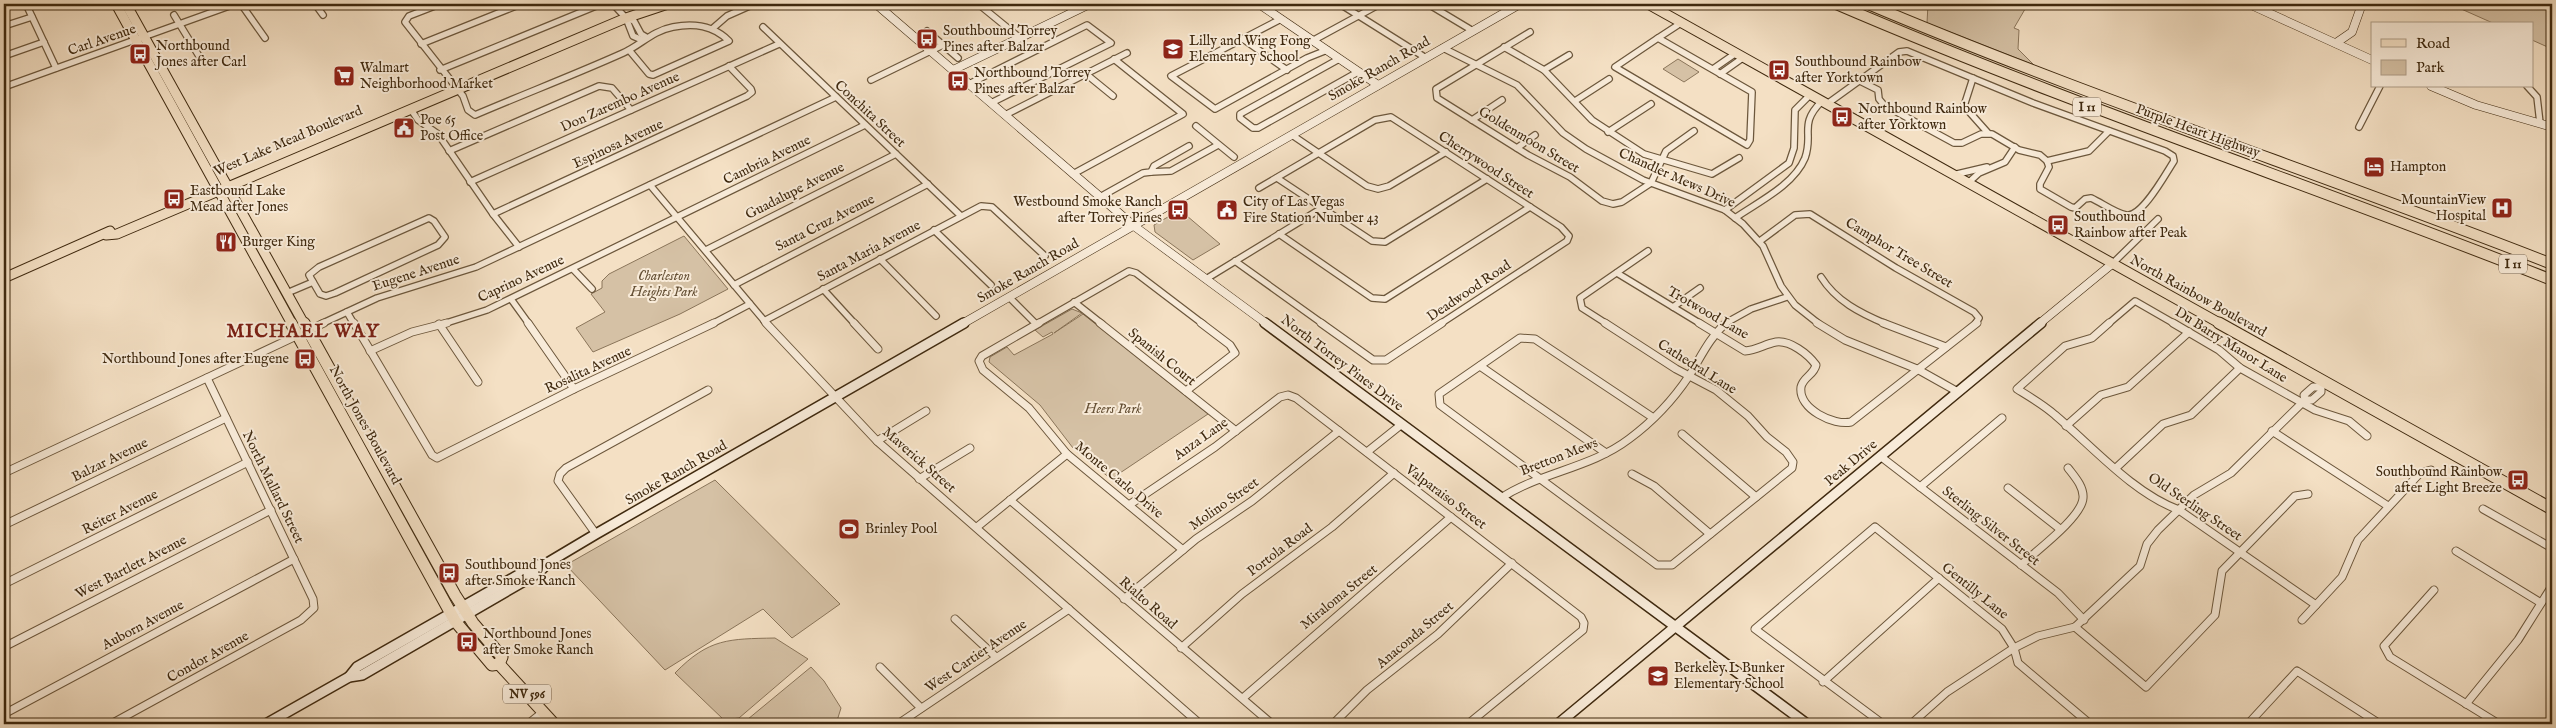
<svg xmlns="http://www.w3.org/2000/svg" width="2556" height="728" font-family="'IM FELL English',serif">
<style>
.green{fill:#d5c1a5;stroke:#8a755a}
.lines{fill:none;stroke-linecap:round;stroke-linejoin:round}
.street-far1-casing{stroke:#6c573c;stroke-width:8}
.street-casing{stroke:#6c573c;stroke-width:9}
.secondary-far1-casing{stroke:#3f290f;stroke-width:9}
.secondary-casing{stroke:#3f290f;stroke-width:12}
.primary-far1-casing{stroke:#3f290f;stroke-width:11}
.primary-casing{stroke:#3f290f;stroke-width:13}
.highway-casing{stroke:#3f290f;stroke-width:12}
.street-far1{stroke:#f8ebd9;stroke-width:5.5}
.street{stroke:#f8ebd9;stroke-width:7}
.secondary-far1{stroke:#f8ebd9;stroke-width:8}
.secondary{stroke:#f8ebd9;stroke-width:9}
.primary-far1{stroke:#f4e0c4;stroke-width:9}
.primary{stroke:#f4e0c4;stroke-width:11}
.highway{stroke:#f4e0c4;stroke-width:10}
.labels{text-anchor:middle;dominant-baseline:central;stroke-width:4;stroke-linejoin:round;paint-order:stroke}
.shield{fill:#f8ebd9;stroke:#76634c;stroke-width:1}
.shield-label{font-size:12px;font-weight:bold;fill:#3f290f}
.poi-label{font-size:14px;fill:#3f290f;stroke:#f8ebd9;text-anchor:start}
.street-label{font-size:14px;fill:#3f290f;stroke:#f8ebd9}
.park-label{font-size:14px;font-style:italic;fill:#644f34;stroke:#f8ebd9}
.district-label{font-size:19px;font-weight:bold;letter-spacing:1px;fill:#7a1f14;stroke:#f8ebd9}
</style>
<rect width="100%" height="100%" fill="#f4e0c4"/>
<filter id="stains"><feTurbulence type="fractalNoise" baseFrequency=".004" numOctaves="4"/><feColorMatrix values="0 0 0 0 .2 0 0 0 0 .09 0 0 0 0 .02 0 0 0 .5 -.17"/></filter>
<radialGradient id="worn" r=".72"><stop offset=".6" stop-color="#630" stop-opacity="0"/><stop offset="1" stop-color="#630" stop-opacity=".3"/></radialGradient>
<g class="green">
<polygon points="1928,4 2028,4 2014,28 2019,30 2018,49 2034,65 1927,23"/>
<polygon points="2450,4 2552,4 2552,49 2532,40 2532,24 2495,24"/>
<polygon points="1678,59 1699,72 1684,82 1663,69"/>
<polygon points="1180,210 1220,244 1193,260 1155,232 1154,225"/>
<polygon points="684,236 728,289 680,314 593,352 576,328 605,312 591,294 602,288 602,281 609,274"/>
<polygon points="1072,309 1082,313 1054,333 1083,314 1208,414 1111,479 1073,448 1040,405 989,362 990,357 1007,347 1014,355 1053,334 1052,332 1043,337 1035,330"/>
<polygon points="715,480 840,604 792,638 763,609 665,670 566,565"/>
<path d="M 775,638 L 808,659 L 739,718 L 724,720 L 675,673 C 709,638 729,639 775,638 Z"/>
<polygon points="811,667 824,681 841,708 836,724 742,724"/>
</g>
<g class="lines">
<g class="street-far1-casing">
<g id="street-far1">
<polyline points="26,4 56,68"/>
<polyline points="241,4 265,38"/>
<polyline points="315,4 323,15"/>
<polyline points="390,4 392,6"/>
<path d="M 440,4 L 409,16 L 405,22 L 463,96 L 468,110 L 475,115 C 524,94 574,75 623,53 C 641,45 652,31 673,27 C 694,23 713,25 729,41 L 653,75 L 649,74 L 629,50"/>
<polyline points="613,4 626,18 633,36 642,40"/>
<polyline points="1064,4 1074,11"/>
<polyline points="1340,4 1426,58"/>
<polyline points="1428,4 1473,31"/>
<polyline points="982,7 1020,38"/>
<polyline points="174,15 202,61"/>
<polyline points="626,18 634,21 641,34 646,37"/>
<polyline points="1281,19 1171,76 1215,109 1307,58 1327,50"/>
<polyline points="4,26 32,17"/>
<polyline points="763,27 961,216"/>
<polyline points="712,29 727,16 754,4"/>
<polyline points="927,31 958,58"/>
<polyline points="1530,32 1436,89 1437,98 1528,155 1570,177 1602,201 1613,204 1622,202 1651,183 1666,151 1694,131"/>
<polygon points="1658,38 1752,92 1750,140 1747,145 1615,67"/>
<polyline points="1658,38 1681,23"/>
<polyline points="1243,39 1287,70"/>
<polyline points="1312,41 1380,4"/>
<polyline points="421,44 521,4"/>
<polyline points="1504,47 1544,70 1592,120 1644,154 1712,174 1739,158"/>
<polyline points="1443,48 1517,85 1563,133 1586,149 1643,180 1725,210 1743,224 1763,246 1781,286 1795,305 1819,324"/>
<polyline points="4,56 44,42"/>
<polyline points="1339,59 1240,114 1240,118 1253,128 1258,128 1358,72"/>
<polyline points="1713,69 1736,53"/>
<polyline points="440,70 601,4"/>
<polyline points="1544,70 1569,55"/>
<polyline points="1086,74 1113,96"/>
<polyline points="1720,74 1744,57"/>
<polyline points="1973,78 1964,106 1988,133"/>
<polyline points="871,80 943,45"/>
<polyline points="969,84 1087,25 1111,43 991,103"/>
<polyline points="2527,86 2537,97 2540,123"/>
<polyline points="4,87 235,4"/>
<polyline points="1575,101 1609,79"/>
<path d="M 1827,104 L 1899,52 L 1907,51 L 2033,103 L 2165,151 L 2173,156 L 2174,161 C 2166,173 2142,218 2126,215 C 2115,213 2102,203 2091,198 L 2085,199 L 2075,208 L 2071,207 L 2040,189 L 2040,184 L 2049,167 L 2047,161 L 2040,155 L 2019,150 L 1992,134 L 1981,134 L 1962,143 L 1954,143 L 1884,105 L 1879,99 L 1878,90 L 1860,81"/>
<polyline points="412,111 418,120 438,134 493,214 519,247"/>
<polyline points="1005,115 1127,53"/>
<polyline points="1472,120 1502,100"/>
<polyline points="1196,126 1234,157"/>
<polyline points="2359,127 2380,86"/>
<polyline points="1608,132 1651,104"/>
<polyline points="1292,135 1367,186 1378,189 1389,186 1446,152"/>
<polyline points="1517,148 1535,135"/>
<polyline points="449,151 599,86 612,88 631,110"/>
<polyline points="2047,161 2089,151 2109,131"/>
<polyline points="1151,172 1171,171 1218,145"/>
<polyline points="1073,174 1183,114 1114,59"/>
<polyline points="1953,175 1987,167"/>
<polyline points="1277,178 1372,241 1385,242 1487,179"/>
<polyline points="470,182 779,44"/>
<polyline points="1968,183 1979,173 2005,162 2015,147"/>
<polyline points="650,185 767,324"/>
<polyline points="1259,188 1375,120 1391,117 1561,227 1569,236 1567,241 1440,324"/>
<polyline points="1100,197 1143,173 1151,172 1154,166 1189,146"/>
<polyline points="1725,210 1789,163 1794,148 1795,110 1810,95"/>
<polyline points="493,214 747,96 752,92 751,89 729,66"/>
<polygon points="429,218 434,221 445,237 438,245 335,293 326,296 320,294 309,275 319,267"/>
<path d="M 1735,218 C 1758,202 1794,185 1805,158 C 1814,133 1798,125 1822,101"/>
<polyline points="934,230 991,285"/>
<polyline points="1279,234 1372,298 1385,299 1530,207"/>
<polyline points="1760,241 1795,215 1810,214 1896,268 1974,312 1979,318 1975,324"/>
<polyline points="706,250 896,154"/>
<polyline points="880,259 936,316"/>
<polyline points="1235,261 1323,324"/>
<polyline points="2112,264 2158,219"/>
<polyline points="573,269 592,289"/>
<polyline points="1617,273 1701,324"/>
<path d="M 1821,277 C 1836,301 1860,313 1886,324"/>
<polyline points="1206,279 1322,208"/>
<polyline points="734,285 928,184"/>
<polyline points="823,289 855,324"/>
<polyline points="287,293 313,282"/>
<polyline points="1009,297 1036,324"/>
<polyline points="511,299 529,324"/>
<polyline points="1074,302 1102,324"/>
<polyline points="1673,307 1700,288"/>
<polyline points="347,312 354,324"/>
<polyline points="764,321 981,206 992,207 1045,256"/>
<polyline points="321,324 377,298 476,267 836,97"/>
<polyline points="443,324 487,310 865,125"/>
<polyline points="712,324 750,304"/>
<polyline points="1037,324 1129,271 1136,273 1203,324"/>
<polyline points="1607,324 1582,308 1580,298 1648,251"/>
<polyline points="1724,324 1751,309 1787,297"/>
<polyline points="2108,324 2135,301 2175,324"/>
</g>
</g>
<g class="street-casing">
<g id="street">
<polyline points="354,323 432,455 437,458 574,389 714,323"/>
<polyline points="528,323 574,389"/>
<polyline points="766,323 877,441 1200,724"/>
<polyline points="854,323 878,349"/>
<polyline points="1039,323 982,356 979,361 983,370 1029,408 1067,454 1183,550"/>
<polyline points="1100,323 1236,431"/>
<polyline points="1321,323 1373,360 1386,360 1442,323"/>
<polyline points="1605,323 1676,369 1716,390 1748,416 1767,437 1786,452 1793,462 1792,468 1672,565 1657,565 1440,405 1439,394 1520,338 1535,339 1652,417"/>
<path d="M 1699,323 L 1745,351 C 1757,350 1765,344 1776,342 C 1790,340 1808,354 1816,365 C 1814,375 1803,377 1801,387 C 1798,409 1834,426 1851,422 L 1977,323"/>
<polyline points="1817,323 1845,340 1917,369 1958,392"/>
<polyline points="1883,323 1946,347"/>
<path d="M 2109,323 L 2092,338 L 2065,346 L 2017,389 C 2030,397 2044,405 2055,415 C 2093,447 2133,493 2179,510 L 2316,605"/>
<polyline points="2173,323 2219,350 2240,368 2315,410 2349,421 2367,436"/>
<polyline points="439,324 478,382"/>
<polyline points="370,351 412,332 447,323"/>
<polyline points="1480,366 1606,453"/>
<polyline points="1186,391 1235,353 1230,345 1201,323"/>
<polyline points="2305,400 2312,400 2321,392 2321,385"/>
<polyline points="2066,426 2101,395 2128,387 2189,332"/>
<polyline points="2272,431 2388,506"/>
<polyline points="1682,434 1756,497"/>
<polyline points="877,441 926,411"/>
<polyline points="1367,452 1402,424"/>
<polyline points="1880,456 2058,593 2084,620"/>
<polyline points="2117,467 2163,424 2191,415 2240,368"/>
<polyline points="4,473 324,323"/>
<polyline points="1632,474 1654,486 1710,534"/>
<polyline points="919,479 970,448"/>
<polyline points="1920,487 2002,418"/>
<polyline points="2008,488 2060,529"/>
<path d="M 1501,498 C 1541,472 1591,468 1629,439 C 1652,422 1673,400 1689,376 C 1701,357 1709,338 1726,323"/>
<polyline points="1010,500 1272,724"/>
<polyline points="1129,505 1215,447 1280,397 1288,395 1296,398 1581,617 1584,623 1583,630 1468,724"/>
<polyline points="2483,509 2552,548"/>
<polyline points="4,525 226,418"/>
<polyline points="977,527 1067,454"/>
<polyline points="596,534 558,481 560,474 566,468 708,390"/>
<polyline points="2456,551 2541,603"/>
<path d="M 2021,565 C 2036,551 2082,517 2083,498 C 2084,487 2075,477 2068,468"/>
<polyline points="4,584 248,462"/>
<polyline points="2434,590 2384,646 2390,657 2499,724"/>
<polyline points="1124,599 1196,539 1252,501 1339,431"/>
<polyline points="955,619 996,657"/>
<polyline points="2302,620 2342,577 2358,540 2420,473 2431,470"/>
<polyline points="2075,627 2146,687 2215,615 2222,571 2295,496 2308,494"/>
<polyline points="4,636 7,645"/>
<polyline points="4,647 271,510"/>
<polyline points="1181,648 1242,594 1332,527 1394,473"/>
<polyline points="880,667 921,708"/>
<polyline points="1823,682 1939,578"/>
<polyline points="1243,698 1451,517"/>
<polyline points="2466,704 2518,640 2552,586"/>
<polyline points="4,714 294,559"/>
<polyline points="111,724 301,620 314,608 313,599 207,378"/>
<polyline points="528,724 543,712"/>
<polyline points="898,724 1069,609"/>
<polyline points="1333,724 1367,690 1438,634 1512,563"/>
<polyline points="1883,724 1755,629 1875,527 2002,629 2014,648 2018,663 2090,724"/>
<polyline points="1911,724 1947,692 2014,648 2038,636 2075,627 2140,566 2147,544 2158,530 2194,495 2231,473 2305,400 2304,395 2313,387 2320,387"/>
<polyline points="2248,724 2297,671 2380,724"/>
</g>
</g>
<g class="secondary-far1-casing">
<g id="secondary-far1">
<polyline points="876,4 1134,226 1267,324"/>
<polyline points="1259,4 1378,85"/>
<polyline points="2249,4 2372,60"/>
<polyline points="2336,43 2352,32 2362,4"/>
<polyline points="953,70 1090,4"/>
<polyline points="2431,86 2476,105 2552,127"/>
<polyline points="962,324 1520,4"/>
<polyline points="2039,324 2112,264"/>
</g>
</g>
<g class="secondary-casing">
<g id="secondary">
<polyline points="1265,323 1807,724"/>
<polyline points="349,677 357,667 534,566 547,563"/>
<polyline points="266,724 349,677 362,675 538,573 549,562 596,534 964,323"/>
<polyline points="1558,724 2041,323"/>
</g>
</g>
<g class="primary-far1-casing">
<g id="primary-far1">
<polyline points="116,4 292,324"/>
<polyline points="126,4 304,324"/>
<polyline points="1648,4 2221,324"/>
<polyline points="106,235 117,234 626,18 668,4"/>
<polyline points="4,278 110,231"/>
</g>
</g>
<g class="primary-casing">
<g id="primary">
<polyline points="291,323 455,621 492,665 499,664"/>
<polyline points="304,323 455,595 473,623 502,657 499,664"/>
<polyline points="2219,323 2552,509"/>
<polyline points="499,664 554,724"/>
</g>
</g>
<g class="highway-casing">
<g id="highway">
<path d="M 1836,4 C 2071,105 2314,186 2552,280"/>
<path d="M 1868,4 C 2093,99 2325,175 2552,264"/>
</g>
</g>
<use href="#street-far1" class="street-far1"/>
<use href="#street" class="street"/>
<use href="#secondary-far1" class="secondary-far1"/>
<use href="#secondary" class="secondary"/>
<use href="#primary-far1" class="primary-far1"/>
<use href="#primary" class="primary"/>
<use href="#highway" class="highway"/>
</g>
<defs>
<g id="bus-square" transform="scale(1.125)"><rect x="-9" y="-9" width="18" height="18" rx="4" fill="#8f2418" stroke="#f8ebd9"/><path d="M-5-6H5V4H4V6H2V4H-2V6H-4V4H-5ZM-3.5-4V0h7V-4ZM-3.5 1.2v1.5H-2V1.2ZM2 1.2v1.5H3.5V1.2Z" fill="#fff"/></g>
<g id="school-square" transform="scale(1.125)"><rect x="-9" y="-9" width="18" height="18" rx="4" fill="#8f2418" stroke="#f8ebd9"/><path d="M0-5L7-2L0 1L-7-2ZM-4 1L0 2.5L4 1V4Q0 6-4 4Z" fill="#fff"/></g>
<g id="supermarket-square" transform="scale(1.125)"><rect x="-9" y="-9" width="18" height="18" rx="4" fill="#8f2418" stroke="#f8ebd9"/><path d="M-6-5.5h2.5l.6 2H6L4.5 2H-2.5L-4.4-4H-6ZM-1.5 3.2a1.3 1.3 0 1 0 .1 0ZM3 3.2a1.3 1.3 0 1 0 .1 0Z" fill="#fff"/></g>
<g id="civic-square" transform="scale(1.125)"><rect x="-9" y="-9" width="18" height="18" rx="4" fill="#8f2418" stroke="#f8ebd9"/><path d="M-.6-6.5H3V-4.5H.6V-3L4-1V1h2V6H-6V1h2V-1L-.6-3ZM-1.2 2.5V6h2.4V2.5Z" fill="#fff"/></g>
<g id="hotel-square" transform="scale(1.125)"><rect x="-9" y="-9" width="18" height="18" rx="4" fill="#8f2418" stroke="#f8ebd9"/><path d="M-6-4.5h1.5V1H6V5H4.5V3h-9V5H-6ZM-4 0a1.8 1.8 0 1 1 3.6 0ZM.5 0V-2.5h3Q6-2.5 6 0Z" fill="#fff"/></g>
<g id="hospital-square" transform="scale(1.125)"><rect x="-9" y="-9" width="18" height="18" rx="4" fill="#8f2418" stroke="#f8ebd9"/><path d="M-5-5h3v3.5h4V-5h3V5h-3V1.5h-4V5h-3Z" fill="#fff"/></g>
<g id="restaurant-square" transform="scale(1.125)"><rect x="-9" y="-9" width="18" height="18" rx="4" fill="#8f2418" stroke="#f8ebd9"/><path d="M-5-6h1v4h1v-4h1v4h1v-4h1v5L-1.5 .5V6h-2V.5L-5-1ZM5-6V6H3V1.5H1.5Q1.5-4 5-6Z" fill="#fff"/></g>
<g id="stadium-square" transform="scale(1.125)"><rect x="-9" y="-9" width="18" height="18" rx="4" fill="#8f2418" stroke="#f8ebd9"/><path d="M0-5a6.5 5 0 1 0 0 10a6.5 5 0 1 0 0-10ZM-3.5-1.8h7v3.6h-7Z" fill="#fff"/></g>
</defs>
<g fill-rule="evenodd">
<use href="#bus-square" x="927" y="39"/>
<use href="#school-square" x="1173" y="49"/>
<use href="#bus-square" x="140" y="54"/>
<use href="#bus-square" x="1779" y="70"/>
<use href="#supermarket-square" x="344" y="76"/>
<use href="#bus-square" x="958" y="81"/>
<use href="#bus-square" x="1842" y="117"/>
<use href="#civic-square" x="404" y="128"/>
<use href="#hotel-square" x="2374" y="167"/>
<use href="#bus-square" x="174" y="199"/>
<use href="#hospital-square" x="2502" y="208"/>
<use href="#bus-square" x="1178" y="210"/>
<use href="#civic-square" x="1227" y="210"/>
<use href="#bus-square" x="2058" y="225"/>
<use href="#restaurant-square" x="226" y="242"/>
<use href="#bus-square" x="305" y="359"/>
<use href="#bus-square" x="2518" y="480"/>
<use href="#stadium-square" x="849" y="529"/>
<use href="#bus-square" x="449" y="573"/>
<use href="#bus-square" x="467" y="642"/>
<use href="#school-square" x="1658" y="676"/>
</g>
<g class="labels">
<g class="shield">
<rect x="2073" y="97.5" width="28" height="19" rx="4"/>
<rect x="2499" y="254.5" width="28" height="19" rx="4"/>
<rect x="503" y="684.5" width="48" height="19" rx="4"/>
</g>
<g class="shield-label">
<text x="2087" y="107">I 11</text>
<text x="2513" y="264">I 11</text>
<text x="527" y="694">NV 596</text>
</g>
<g class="poi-label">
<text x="943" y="31">Southbound Torrey<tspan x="943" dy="16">Pines after Balzar</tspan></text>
<text x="1189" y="41">Lilly and Wing Fong<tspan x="1189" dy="16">Elementary School</tspan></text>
<text x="156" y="46">Northbound<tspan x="156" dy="16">Jones after Carl</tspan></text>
<text x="1795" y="62">Southbound Rainbow<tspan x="1795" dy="16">after Yorktown</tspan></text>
<text x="360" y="68">Walmart<tspan x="360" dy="16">Neighborhood Market</tspan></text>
<text x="974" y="73">Northbound Torrey<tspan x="974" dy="16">Pines after Balzar</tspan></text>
<text x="1858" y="109">Northbound Rainbow<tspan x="1858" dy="16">after Yorktown</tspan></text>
<text x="420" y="120">Poe 65<tspan x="420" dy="16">Post Office</tspan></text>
<text x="2390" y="167">Hampton</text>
<text x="190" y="191">Eastbound Lake<tspan x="190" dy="16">Mead after Jones</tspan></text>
<text x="2486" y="200" text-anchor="end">MountainView<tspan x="2486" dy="16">Hospital</tspan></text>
<text x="1162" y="202" text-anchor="end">Westbound Smoke Ranch<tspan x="1162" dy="16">after Torrey Pines</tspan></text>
<text x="1243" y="202">City of Las Vegas<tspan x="1243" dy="16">Fire Station Number 43</tspan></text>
<text x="2074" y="217">Southbound<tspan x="2074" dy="16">Rainbow after Peak</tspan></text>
<text x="242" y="242">Burger King</text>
<text x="289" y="359" text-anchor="end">Northbound Jones after Eugene</text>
<text x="2502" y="472" text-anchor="end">Southbound Rainbow<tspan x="2502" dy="16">after Light Breeze</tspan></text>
<text x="865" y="529">Brinley Pool</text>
<text x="465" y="565">Southbound Jones<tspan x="465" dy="16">after Smoke Ranch</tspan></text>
<text x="483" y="634">Northbound Jones<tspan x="483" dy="16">after Smoke Ranch</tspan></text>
<text x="1674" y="668">Berkeley L Bunker<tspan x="1674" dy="16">Elementary School</tspan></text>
</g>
<g class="street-label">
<text transform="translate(102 40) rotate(-19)">Carl Avenue</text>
<text transform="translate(1379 69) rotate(-30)">Smoke Ranch Road</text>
<text transform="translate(620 102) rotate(-24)">Don Zarembo Avenue</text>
<text transform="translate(870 114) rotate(43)">Conchita Street</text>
<text transform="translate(2198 131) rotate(20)">Purple Heart Highway</text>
<text transform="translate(1529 140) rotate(31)">Goldenmoon Street</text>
<text transform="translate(288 141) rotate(-23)">West Lake Mead Boulevard</text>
<text transform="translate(618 144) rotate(-25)">Espinosa Avenue</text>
<text transform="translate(767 160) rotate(-26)">Cambria Avenue</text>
<text transform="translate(1486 165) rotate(33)">Cherrywood Street</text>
<text transform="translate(1677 178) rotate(24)">Chandler Mews Drive</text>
<text transform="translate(795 191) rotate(-27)">Guadalupe Avenue</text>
<text transform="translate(825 223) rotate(-27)">Santa Cruz Avenue</text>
<text transform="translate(869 251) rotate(-28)">Santa Maria Avenue</text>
<text transform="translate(1899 253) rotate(31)">Camphor Tree Street</text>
<text transform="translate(1028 271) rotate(-30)">Smoke Ranch Road</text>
<text transform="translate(416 273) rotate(-18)">Eugene Avenue</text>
<text transform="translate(521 279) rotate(-25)">Caprino Avenue</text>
<text transform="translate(1469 291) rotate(-34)">Deadwood Road</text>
<text transform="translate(2198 296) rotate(29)">North Rainbow Boulevard</text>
<text transform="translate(1708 313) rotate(30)">Trotwood Lane</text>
<text transform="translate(2231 345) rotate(32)">Du Barry Manor Lane</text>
<text transform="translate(1162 357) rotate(39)">Spanish Court</text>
<text transform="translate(1342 363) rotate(37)">North Torrey Pines Drive</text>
<text transform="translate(1697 367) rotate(32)">Cathedral Lane</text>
<text transform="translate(588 370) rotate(-25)">Rosalita Avenue</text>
<text transform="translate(365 425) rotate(61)">North Jones Boulevard</text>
<text transform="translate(1201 439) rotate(-35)">Anza Lane</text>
<text transform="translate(1559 457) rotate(-21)">Bretton Mews</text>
<text transform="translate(110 460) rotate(-26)">Balzar Avenue</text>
<text transform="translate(919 460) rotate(41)">Maverick Street</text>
<text transform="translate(1851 463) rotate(-40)">Peak Drive</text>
<text transform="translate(676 473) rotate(-30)">Smoke Ranch Road</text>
<text transform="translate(1119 480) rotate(40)">Monte Carlo Drive</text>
<text transform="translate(273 487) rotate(64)">North Mallard Street</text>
<text transform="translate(1446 497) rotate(37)">Valparaiso Street</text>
<text transform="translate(1224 504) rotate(-35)">Molino Street</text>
<text transform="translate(2195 507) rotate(34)">Old Sterling Street</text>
<text transform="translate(120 512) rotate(-27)">Reiter Avenue</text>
<text transform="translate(1991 526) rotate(38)">Sterling Silver Street</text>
<text transform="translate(1280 550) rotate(-37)">Portola Road</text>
<text transform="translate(131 567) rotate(-27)">West Bartlett Avenue</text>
<text transform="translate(1975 591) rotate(39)">Gentilly Lane</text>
<text transform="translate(1339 597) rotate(-39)">Miraloma Street</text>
<text transform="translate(1148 603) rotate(41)">Rialto Road</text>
<text transform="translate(143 625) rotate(-28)">Auborn Avenue</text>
<text transform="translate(1415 635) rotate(-40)">Anaconda Street</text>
<text transform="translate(976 656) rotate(-34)">West Cartier Avenue</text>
<text transform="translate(208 657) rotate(-29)">Condor Avenue</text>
</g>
<g class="park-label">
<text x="664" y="276">Charleston<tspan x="664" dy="16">Heights Park</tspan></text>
<text x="1113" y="409">Heers Park</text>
</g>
<g class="district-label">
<text x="303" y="332">MICHAEL WAY</text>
</g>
</g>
<rect width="2556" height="728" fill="none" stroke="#f4e0c4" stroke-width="20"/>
<rect x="5" y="5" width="2546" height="718" fill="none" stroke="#3f290f" stroke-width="2.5"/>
<rect x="10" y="10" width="2536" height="708" fill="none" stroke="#3f290f"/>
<rect x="2371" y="22" width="162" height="65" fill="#f8ebd9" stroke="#ae9d88"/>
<rect x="2381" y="39" width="25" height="8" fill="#f4e0c4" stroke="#ae9d88"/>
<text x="2416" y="48" font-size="15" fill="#3f290f">Road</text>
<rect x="2381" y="60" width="25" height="15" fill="#d5c1a5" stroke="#ae9d88"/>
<text x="2416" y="72" font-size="15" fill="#3f290f">Park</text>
<rect width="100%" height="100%" filter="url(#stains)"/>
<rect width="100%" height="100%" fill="url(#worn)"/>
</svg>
